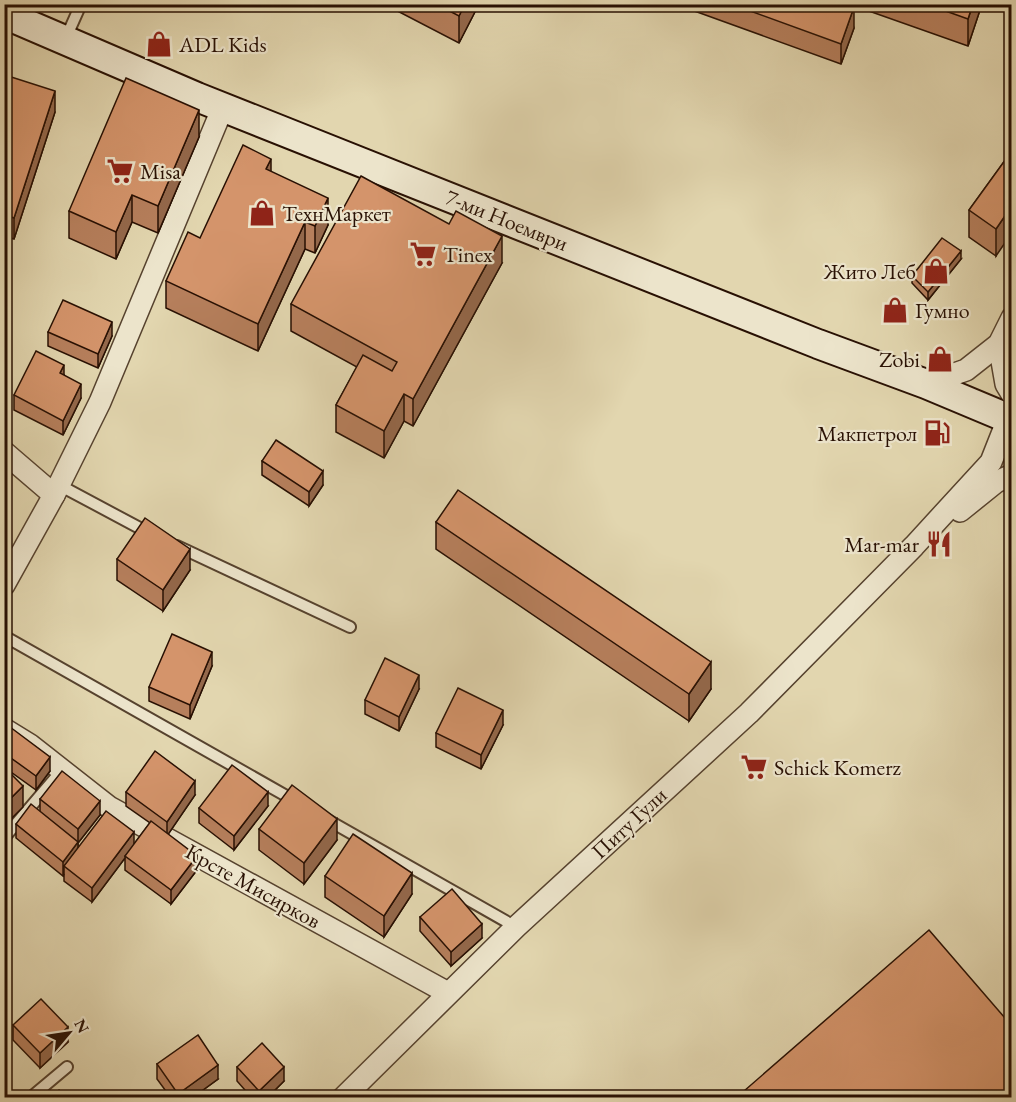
<svg xmlns="http://www.w3.org/2000/svg" width="1016" height="1102" font-family="'EB Garamond',serif">
<style>
.lines{fill:none;stroke-linecap:round;stroke-linejoin:round}
.lane-casing{stroke:#56422e;stroke-width:14}
.street-casing{stroke:#56422e;stroke-width:24}
.secondary-casing{stroke:#281003;stroke-width:32}
.lane{stroke:#ece4cb;stroke-width:10}
.street{stroke:#ece4cb;stroke-width:21}
.secondary{stroke:#ece4cb;stroke-width:28}
.wall{fill:#b67f5c;stroke:#281003;stroke-width:1.5}
.shaded-wall{fill:#94684b;stroke:#281003;stroke-width:1.5}
.building{fill:#d4946b;stroke:#281003;stroke-width:1.5}
.labels{text-anchor:middle;dominant-baseline:central;stroke-width:4.5;stroke-linejoin:round;paint-order:stroke}
.poi-label{font-size:22px;fill:#281003;stroke:#ece4cb;text-anchor:start}
.street-label{font-size:22px;fill:#281003;stroke:#ece4cb}
</style>
<rect width="100%" height="100%" fill="#e2d6af"/>
<filter id="stains"><feTurbulence type="fractalNoise" baseFrequency=".00333" numOctaves="4"/><feColorMatrix values="0 0 0 0 .2 0 0 0 0 .09 0 0 0 0 .02 0 0 0 .5 -.17"/></filter>
<radialGradient id="worn" r=".72"><stop offset=".6" stop-color="#630" stop-opacity="0"/><stop offset="1" stop-color="#630" stop-opacity=".3"/></radialGradient>
<g class="lines">
<g class="lane-casing">
<g id="lane">
<polyline points="65,40 81,4"/>
<polyline points="59,485 149,533"/>
<polyline points="177,546 350,627"/>
<polyline points="4,636 297,802"/>
<polyline points="326,819 516,927"/>
<polyline points="4,838 62,770"/>
<polyline points="30,1098 67,1067"/>
</g>
</g>
<g class="street-casing">
<g id="street">
<polyline points="999,344 1006,384 1012,394"/>
<polyline points="926,384 966,370 999,344 1012,318"/>
<polyline points="4,452 54,495"/>
<polyline points="960,511 996,482 1012,475"/>
<polyline points="4,585 54,495 100,402 223,107"/>
<polyline points="4,729 30,745 109,807 448,993"/>
<polyline points="343,1098 516,927 749,713 914,546 991,462 1008,419"/>
</g>
</g>
<g class="secondary-casing">
<polyline id="secondary" points="4,14 197,97 818,344 926,384 1012,420"/>
</g>
<use href="#lane" class="lane"/>
<use href="#street" class="street"/>
<use href="#secondary" class="secondary"/>
</g>
<g class="wall">
<polygon points="384,4 479,4 459,43"/>
<polygon points="675,4 846,4 854,28 841,64"/>
<polygon points="849,4 982,4 968,46"/>
<polygon points="4,77 55,112 14,239 4,236"/>
<polygon points="199,137 158,233 132,222 116,259 69,238 69,211"/>
<polygon points="1011,152 996,256 969,237 969,210"/>
<polygon points="271,172 328,225 315,253 305,249 258,351 166,308 166,281 200,238"/>
<polygon points="961,259 928,300 912,283 912,276"/>
<polygon points="502,263 413,426 404,421 384,458 336,432 336,405 357,367 291,331 291,304"/>
<polygon points="48,332 112,336 98,368 48,346"/>
<polygon points="64,375 81,398 63,435 14,410 14,395"/>
<polygon points="262,461 323,485 309,506 262,475"/>
<polygon points="436,522 711,689 689,721 436,549"/>
<polygon points="117,559 190,570 163,611 117,580"/>
<polygon points="212,666 190,719 149,701 149,687"/>
<polygon points="419,689 399,731 365,714 365,700"/>
<polygon points="503,725 481,769 436,747 436,733"/>
<polygon points="4,726 50,771 36,790 4,767"/>
<polygon points="126,792 195,795 168,834 197,870 171,904 125,870 125,858 92,902 64,881 64,874 63,876 16,838 16,824 40,812 40,799 100,815 78,843 78,848 134,844 150,823 126,806"/>
<polygon points="268,806 234,850 199,823 199,808"/>
<polygon points="259,829 337,840 304,884 259,850"/>
<polygon points="325,876 412,894 384,937 325,897"/>
<polygon points="420,917 482,938 451,966 420,931"/>
<polygon points="13,1025 68,1042 40,1068 13,1040"/>
<polygon points="157,1064 218,1079 192,1098 171,1098 157,1079"/>
<polygon points="237,1067 284,1081 267,1098 252,1098 237,1081"/>
</g>
<g class="shaded-wall">
<polygon points="465,4 479,4 459,43 459,16"/>
<polygon points="973,4 982,4 968,46 968,19"/>
<polygon points="854,7 854,28 841,64 841,44"/>
<polygon points="55,91 55,112 14,239 14,218"/>
<polygon points="199,110 199,137 158,233 158,206"/>
<polygon points="271,159 271,186 266,169"/>
<polygon points="132,195 132,222 116,259 116,232"/>
<polygon points="328,198 328,225 315,253 315,226"/>
<polygon points="1011,207 1011,234 996,256 996,229"/>
<polygon points="305,222 305,249 258,351 258,324"/>
<polygon points="502,236 502,263 413,426 413,399"/>
<polygon points="961,251 961,259 928,300 928,292"/>
<polygon points="10,311 10,332 4,343 4,322"/>
<polygon points="112,322 112,336 98,368 98,354"/>
<polygon points="64,365 64,379 60,373"/>
<polygon points="81,384 81,398 63,435 63,421"/>
<polygon points="404,394 404,421 384,458 384,431"/>
<polygon points="323,471 323,485 309,506 309,492"/>
<polygon points="9,479 9,500 4,506 4,486"/>
<polygon points="190,549 190,570 163,611 163,590"/>
<polygon points="212,652 212,666 190,719 190,705"/>
<polygon points="711,662 711,689 689,721 689,694"/>
<polygon points="419,675 419,689 399,731 399,717"/>
<polygon points="503,710 503,725 481,769 481,755"/>
<polygon points="50,757 50,771 36,790 36,776"/>
<polygon points="195,781 195,795 167,836 167,822"/>
<polygon points="23,786 23,807 4,826 4,805"/>
<polygon points="268,792 268,806 234,850 234,836"/>
<polygon points="100,801 100,815 78,843 78,856 64,866 64,874 63,876 63,862 78,842 78,829"/>
<polygon points="337,819 337,840 304,884 304,863"/>
<polygon points="134,832 134,847 125,856 125,858 92,902 92,888"/>
<polygon points="197,856 197,870 171,904 171,890"/>
<polygon points="412,873 412,894 384,937 384,916"/>
<polygon points="482,924 482,938 451,966 451,952"/>
<polygon points="68,1027 68,1042 40,1068 40,1053"/>
<polygon points="218,1065 218,1079 192,1098 178,1098 178,1094"/>
<polygon points="284,1067 284,1081 267,1098 259,1098 259,1091"/>
</g>
<g class="building">
<polygon points="436,4 465,4 459,16"/>
<polygon points="731,4 846,4 854,7 841,44"/>
<polygon points="926,4 973,4 968,19"/>
<polygon points="5,75 55,91 14,218 4,215"/>
<polygon points="126,78 199,110 158,206 132,195 116,232 69,211"/>
<polygon points="243,145 271,159 266,169 328,198 315,226 305,222 258,324 166,281 188,232 200,238"/>
<polygon points="1011,152 1011,207 996,229 969,210"/>
<polygon points="361,176 449,224 456,211 502,236 413,399 404,394 384,431 336,405 363,355 392,371 397,362 291,304"/>
<polygon points="942,238 961,251 928,292 912,276"/>
<polygon points="63,300 112,322 98,354 48,332"/>
<polygon points="4,308 10,311 4,322"/>
<polygon points="36,351 64,365 60,373 81,384 63,421 14,395"/>
<polygon points="276,440 323,471 309,492 262,461"/>
<polygon points="4,476 9,479 4,486"/>
<polygon points="458,490 711,662 689,694 436,522"/>
<polygon points="145,518 190,549 163,590 117,559"/>
<polygon points="172,634 212,652 190,705 149,687"/>
<polygon points="385,658 419,675 399,717 365,700"/>
<polygon points="458,688 503,710 481,755 436,733"/>
<polygon points="6,724 50,757 36,776 4,753 4,726"/>
<polygon points="155,751 195,781 167,822 126,792"/>
<polygon points="232,765 268,792 234,836 199,808"/>
<polygon points="4,767 23,786 4,805"/>
<polygon points="62,771 100,801 78,829 40,799"/>
<polygon points="292,785 337,819 304,863 259,829"/>
<polygon points="31,804 78,842 63,862 16,824"/>
<polygon points="106,811 134,832 92,888 64,866"/>
<polygon points="151,821 197,856 171,890 125,856"/>
<polygon points="353,834 412,873 384,916 325,876"/>
<polygon points="452,889 482,924 451,952 420,917"/>
<polygon points="929,930 1011,1025 1011,1098 736,1098"/>
<polygon points="41,999 68,1027 40,1053 13,1025"/>
<polygon points="198,1035 218,1065 178,1094 157,1064"/>
<polygon points="262,1043 284,1067 259,1091 237,1067"/>
<polygon points="59,1090 64,1098 48,1098"/>
</g>
<defs>
<g id="shop-bare" transform="scale(2.07)"><path d="M-5-2.5h2.3a2.7 3.5 0 0 1 5.4 0H5L5.5 6h-11ZM-1.5-2.5h3a1.5 2.3 0 0 0-3 0Z" fill="#8f2418" stroke="#ece4cb" stroke-width="2.5" paint-order="stroke"/></g>
<g id="supermarket-bare" transform="scale(2.07)"><path d="M-6-5.5h2.5l.6 2H6L4.5 2H-2.5L-4.4-4H-6ZM-1.5 3.2a1.3 1.3 0 1 0 .1 0ZM3 3.2a1.3 1.3 0 1 0 .1 0Z" fill="#8f2418" stroke="#ece4cb" stroke-width="2.5" paint-order="stroke"/></g>
<g id="fuel-bare" transform="scale(2.07)"><path d="M-5.5-6h7V0h2V4h1.3V-2.5L3-4.5l.8-.8L6-3V5H2.5V1h-1V6h-7ZM-4.2-4.7v3.2H.2V-4.7Z" fill="#8f2418" stroke="#ece4cb" stroke-width="2.5" paint-order="stroke"/></g>
<g id="restaurant-bare" transform="scale(2.07)"><path d="M-5-6h1v4h1v-4h1v4h1v-4h1v5L-1.5 .5V6h-2V.5L-5-1ZM5-6V6H3V1.5H1.5Q1.5-4 5-6Z" fill="#8f2418" stroke="#ece4cb" stroke-width="2.5" paint-order="stroke"/></g>
</defs>
<g fill-rule="evenodd">
<use href="#shop-bare" x="159" y="44"/>
<use href="#supermarket-bare" x="120" y="171"/>
<use href="#shop-bare" x="262" y="213"/>
<use href="#supermarket-bare" x="423" y="254"/>
<use href="#shop-bare" x="936" y="271"/>
<use href="#shop-bare" x="895" y="310"/>
<use href="#shop-bare" x="940" y="359"/>
<use href="#fuel-bare" x="937" y="433"/>
<use href="#restaurant-bare" x="939" y="544"/>
<use href="#supermarket-bare" x="754" y="767"/>
</g>
<g class="labels">
<g class="poi-label">
<text x="179" y="44">ADL Kids</text>
<text x="140" y="171">Misa</text>
<text x="282" y="213">ТехнМаркет</text>
<text x="443" y="254">Tinex</text>
<text x="916" y="271" text-anchor="end">Жито Леб</text>
<text x="915" y="310">Гумно</text>
<text x="920" y="359" text-anchor="end">Zobi</text>
<text x="917" y="433" text-anchor="end">Макпетрол</text>
<text x="919" y="544" text-anchor="end">Mar-mar</text>
<text x="774" y="767">Schick Komerz</text>
</g>
<g class="street-label">
<text transform="translate(507 220) rotate(22)">7-ми Ноември</text>
<text transform="translate(629 823) rotate(-43)">Питу Гули</text>
<text transform="translate(253 886) rotate(29)">Крсте Мисирков</text>
</g>
</g>
<rect width="1016" height="1102" fill="none" stroke="#e2d6af" stroke-width="24"/>
<rect x="6" y="6" width="1004" height="1090" fill="none" stroke="#281003" stroke-width="3"/>
<rect x="12" y="12" width="992" height="1078" fill="none" stroke="#281003" stroke-width="1.5"/>
<g transform="translate(69 1033) rotate(61)" stroke="#ece4cb" stroke-width="4.5" paint-order="stroke">
<path d="M0-4.5L10 22L0 15L-10 22Z" fill="#281003"/>
<text y="-9" font-size="16" font-weight="bold" text-anchor="middle" fill="#281003">N</text>
</g>
<rect width="100%" height="100%" filter="url(#stains)"/>
<rect width="100%" height="100%" fill="url(#worn)"/>
</svg>
